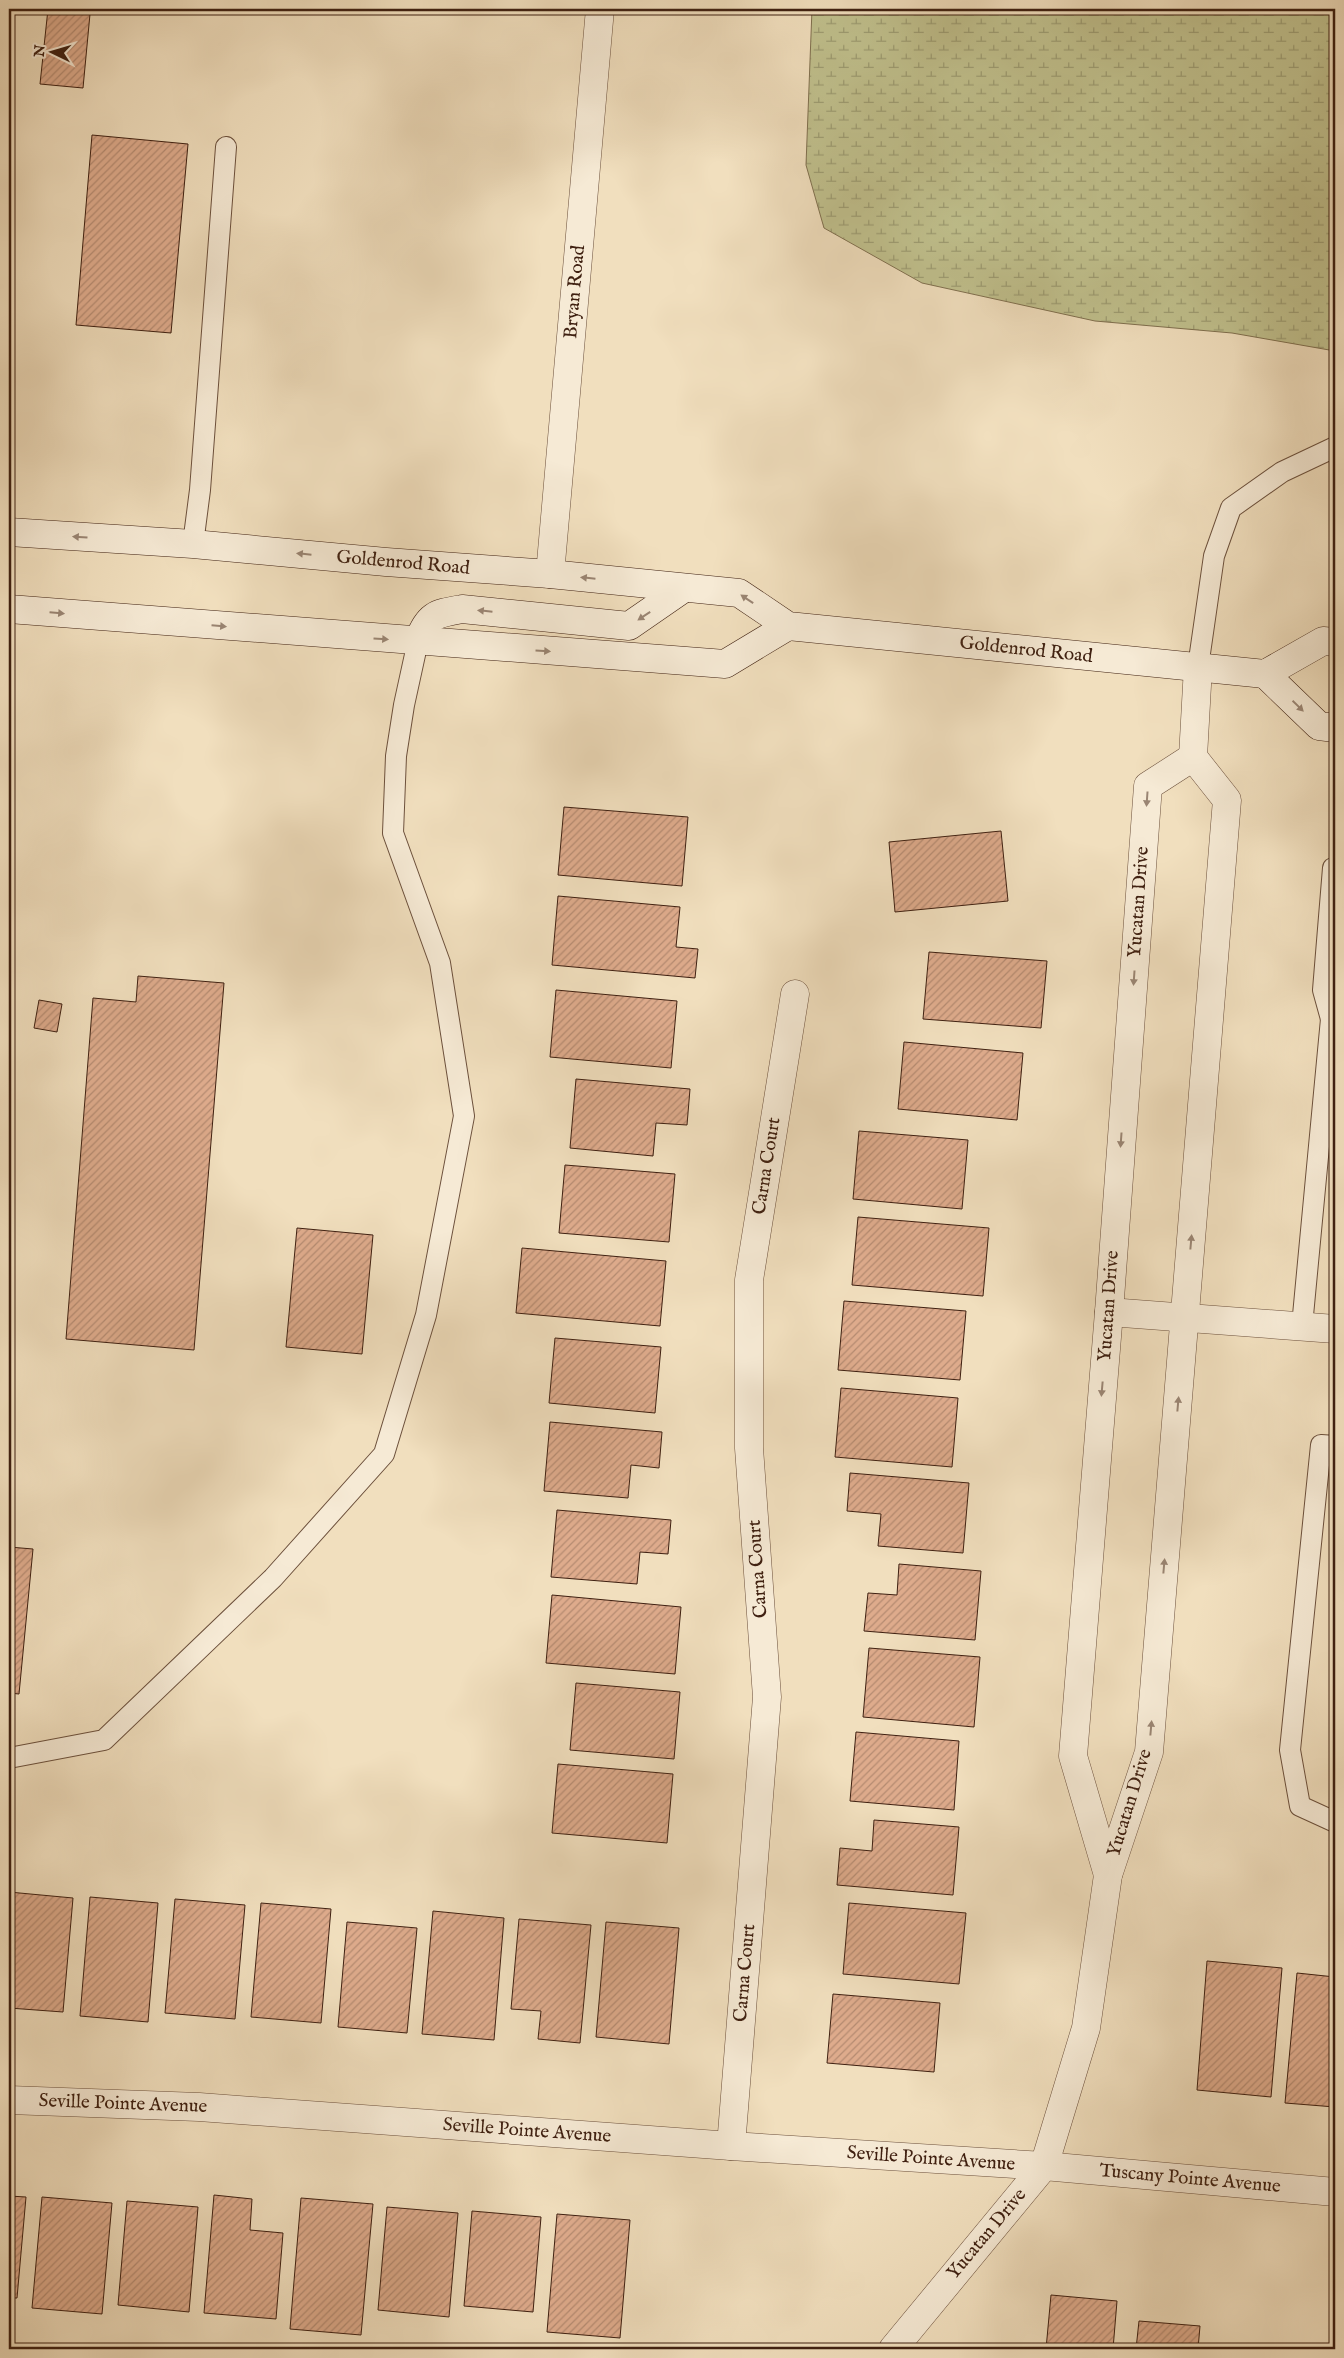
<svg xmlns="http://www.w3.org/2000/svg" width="1344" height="2358" font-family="'IM FELL English',serif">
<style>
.wetland{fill:url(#wetland-marsh);stroke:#80704f}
.building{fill:url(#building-hatch);stroke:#3f2011}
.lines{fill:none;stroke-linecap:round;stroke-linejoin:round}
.service-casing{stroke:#6c503c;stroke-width:22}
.minor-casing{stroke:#6c503c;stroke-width:29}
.secondary-casing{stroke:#3f2011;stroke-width:29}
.service{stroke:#f6ead5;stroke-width:20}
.minor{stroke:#f6ead5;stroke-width:28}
.secondary{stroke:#f6ead5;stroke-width:28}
.oneway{fill:#9a8573}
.labels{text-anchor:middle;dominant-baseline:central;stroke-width:4.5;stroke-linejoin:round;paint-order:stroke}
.street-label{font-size:19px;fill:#3f2011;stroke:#f6ead5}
</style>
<defs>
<pattern id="wetland-marsh" width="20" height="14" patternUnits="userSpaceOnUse" patternTransform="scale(1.25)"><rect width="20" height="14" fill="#c0c08d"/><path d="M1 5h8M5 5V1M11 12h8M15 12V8" fill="none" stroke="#9d9c72"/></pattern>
<pattern id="building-hatch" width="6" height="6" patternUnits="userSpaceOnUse" patternTransform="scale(1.25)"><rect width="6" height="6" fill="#deab8c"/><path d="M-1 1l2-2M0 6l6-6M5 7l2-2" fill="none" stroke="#b58b71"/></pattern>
</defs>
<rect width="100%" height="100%" fill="#f1dfbe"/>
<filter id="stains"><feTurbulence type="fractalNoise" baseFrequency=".004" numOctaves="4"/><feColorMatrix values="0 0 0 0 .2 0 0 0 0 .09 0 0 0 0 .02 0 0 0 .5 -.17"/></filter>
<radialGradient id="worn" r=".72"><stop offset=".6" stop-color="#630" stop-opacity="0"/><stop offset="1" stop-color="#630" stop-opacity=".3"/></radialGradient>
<polygon class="wetland" points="812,9 1335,9 1335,351 1232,333 1095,321 922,283 824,228 806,165"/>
<g class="building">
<polygon points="48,9 90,14 83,88 40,84"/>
<polygon points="92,135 188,144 171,333 76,325"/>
<polygon points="564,807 688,817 682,886 558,875"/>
<polygon points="1001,831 1008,901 895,912 889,842"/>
<polygon points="558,896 680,907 676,947 698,949 695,978 552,965"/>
<polygon points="929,952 1047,961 1041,1028 923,1019"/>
<polygon points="138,976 224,983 194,1350 66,1339 93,998 136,1002"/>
<polygon points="556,990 677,1001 671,1068 550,1057"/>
<polygon points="39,1000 62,1004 57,1032 34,1028"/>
<polygon points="904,1042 1023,1053 1017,1120 898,1109"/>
<polygon points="576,1079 690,1089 687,1125 656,1123 653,1156 570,1148"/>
<polygon points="859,1131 968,1140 962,1209 853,1199"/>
<polygon points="565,1165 675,1174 669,1242 559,1233"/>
<polygon points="858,1217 989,1228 983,1296 852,1285"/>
<polygon points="297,1228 373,1235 362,1354 286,1347"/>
<polygon points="522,1248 666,1261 660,1326 516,1313"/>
<polygon points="844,1301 966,1311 960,1380 838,1370"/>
<polygon points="555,1338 661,1347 655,1413 549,1403"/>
<polygon points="841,1388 958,1398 952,1467 835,1457"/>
<polygon points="550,1422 662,1432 659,1468 631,1465 628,1498 544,1491"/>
<polygon points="850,1473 969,1483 963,1553 878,1546 881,1514 847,1511"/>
<polygon points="557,1510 671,1520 668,1554 640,1552 637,1584 551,1577"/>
<polygon points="9,1547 33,1549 19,1694 9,1693"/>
<polygon points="899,1564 981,1571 975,1640 864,1631 868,1593 897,1595"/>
<polygon points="552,1595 681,1607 675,1674 546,1663"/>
<polygon points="869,1648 980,1657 974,1727 863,1717"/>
<polygon points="576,1683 680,1692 674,1759 570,1750"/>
<polygon points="856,1732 959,1741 954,1810 850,1801"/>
<polygon points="558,1764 673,1774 667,1843 552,1833"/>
<polygon points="874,1820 959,1827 953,1895 837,1885 840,1848 872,1851"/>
<polygon points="9,1892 73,1898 63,2012 9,2008"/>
<polygon points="90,1897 158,1903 148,2022 80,2016"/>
<polygon points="175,1899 245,1905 235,2019 165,2013"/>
<polygon points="261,1903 331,1909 321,2023 251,2017"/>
<polygon points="849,1903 966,1913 959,1984 843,1974"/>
<polygon points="433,1911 504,1918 494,2040 422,2034"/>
<polygon points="519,1919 591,1925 580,2043 538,2039 541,2011 511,2009"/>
<polygon points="347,1922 417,1928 407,2033 338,2027"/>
<polygon points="606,1922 679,1928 669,2044 596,2037"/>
<polygon points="1207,1961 1282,1968 1271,2097 1197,2090"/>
<polygon points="1297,1973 1335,1977 1335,2107 1285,2103"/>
<polygon points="833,1994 940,2003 934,2072 827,2063"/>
<polygon points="214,2195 252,2199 250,2230 283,2233 276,2319 204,2313"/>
<polygon points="9,2196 26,2197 17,2298 9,2298"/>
<polygon points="42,2197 112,2203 102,2314 32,2308"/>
<polygon points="301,2198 373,2204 361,2335 290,2329"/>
<polygon points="127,2201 198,2207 189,2312 118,2305"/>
<polygon points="387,2207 458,2213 449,2317 378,2310"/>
<polygon points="472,2211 541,2217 533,2312 464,2306"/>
<polygon points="557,2214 630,2220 620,2338 547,2332"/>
<polygon points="1051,2295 1117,2301 1113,2349 1046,2349"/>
<polygon points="1139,2321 1200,2326 1198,2349 1136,2349"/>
</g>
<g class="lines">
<g class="service-casing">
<g id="service">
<polyline points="193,544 200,490 226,147"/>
<polyline points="1198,667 1214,556 1231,508 1282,472 1335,447"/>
<polyline points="1331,1019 1323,990 1333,868 1335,869"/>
<polyline points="1302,1326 1331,1019 1335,1020"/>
<polyline points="1335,1446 1321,1445 1290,1750 1300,1806 1335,1822"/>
<polyline points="9,1758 104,1740 273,1578 384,1454 426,1315 464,1116 440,963 393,833 396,756 404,705 418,641"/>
</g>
</g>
<g class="minor-casing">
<g id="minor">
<polyline points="550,574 600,9"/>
<polyline points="1109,1312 1335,1329"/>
<polyline points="1108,1875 1073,1756 1109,1312 1148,786 1193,757"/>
<polyline points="9,2100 199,2107 731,2146 1044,2166 1335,2192"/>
<polyline points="731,2146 767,1697 749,1448 749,1280 795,994"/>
<polyline points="893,2349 1044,2166 1086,2028 1108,1875 1149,1752 1227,800 1193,757 1198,667"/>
</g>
</g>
<g class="secondary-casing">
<g id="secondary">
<polyline points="9,532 193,544 386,562 550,574 739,593 788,626 1265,674 1323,641 1335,642"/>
<polyline points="9,609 725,664 788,626"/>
<path d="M 418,641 C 430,614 434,614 462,609 L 629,626 L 684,588"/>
<polyline points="1265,674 1319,726 1335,728"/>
</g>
</g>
<use href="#service" class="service"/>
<use href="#minor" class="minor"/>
<use href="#secondary" class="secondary"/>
</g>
<defs><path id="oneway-solid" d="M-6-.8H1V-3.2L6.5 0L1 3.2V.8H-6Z" transform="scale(1.25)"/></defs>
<g class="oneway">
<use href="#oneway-solid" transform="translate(80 537) rotate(-176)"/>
<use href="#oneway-solid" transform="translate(304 554) rotate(-174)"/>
<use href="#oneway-solid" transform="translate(588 578) rotate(-174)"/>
<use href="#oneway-solid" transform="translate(747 599) rotate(-146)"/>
<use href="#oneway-solid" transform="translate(485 611) rotate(-174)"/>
<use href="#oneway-solid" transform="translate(57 613) rotate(5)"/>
<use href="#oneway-solid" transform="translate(644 616) rotate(146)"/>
<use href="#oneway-solid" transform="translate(219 626) rotate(5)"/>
<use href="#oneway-solid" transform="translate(381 639) rotate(4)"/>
<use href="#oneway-solid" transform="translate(543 651) rotate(4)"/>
<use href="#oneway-solid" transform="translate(1298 706) rotate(44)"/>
<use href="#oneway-solid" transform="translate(1147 799) rotate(94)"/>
<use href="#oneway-solid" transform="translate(1134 978) rotate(94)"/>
<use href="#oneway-solid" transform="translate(1121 1140) rotate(94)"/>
<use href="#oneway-solid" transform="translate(1191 1242) rotate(-85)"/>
<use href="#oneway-solid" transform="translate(1102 1389) rotate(95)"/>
<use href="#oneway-solid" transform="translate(1178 1404) rotate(-85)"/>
<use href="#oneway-solid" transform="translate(1164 1566) rotate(-85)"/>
<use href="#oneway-solid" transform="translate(1151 1728) rotate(-85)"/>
</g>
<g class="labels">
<g class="street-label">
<text transform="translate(575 292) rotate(-85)">Bryan Road</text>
<text transform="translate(403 563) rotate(5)">Goldenrod Road</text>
<text transform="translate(1026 650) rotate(6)">Goldenrod Road</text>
<text transform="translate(1139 902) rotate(-86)">Yucatan Drive</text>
<text transform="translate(767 1166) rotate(-81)">Carna Court</text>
<text transform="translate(1109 1306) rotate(-86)">Yucatan Drive</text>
<text transform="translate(758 1569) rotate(-94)">Carna Court</text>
<text transform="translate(1130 1803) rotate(-73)">Yucatan Drive</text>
<text transform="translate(745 1973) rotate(-85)">Carna Court</text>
<text transform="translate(123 2104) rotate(2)">Seville Pointe Avenue</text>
<text transform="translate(527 2131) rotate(4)">Seville Pointe Avenue</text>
<text transform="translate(931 2159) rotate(4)">Seville Pointe Avenue</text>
<text transform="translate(1190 2179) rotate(5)">Tuscany Pointe Avenue</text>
<text transform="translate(987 2234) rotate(-50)">Yucatan Drive</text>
</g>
</g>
<rect width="1344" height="2358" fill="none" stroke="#f1dfbe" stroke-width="30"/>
<rect x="10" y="10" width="1324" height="2338" fill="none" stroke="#3f2011" stroke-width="2.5"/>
<rect x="15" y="15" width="1314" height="2328" fill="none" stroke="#3f2011"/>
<g transform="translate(52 52) rotate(275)" stroke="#f6ead5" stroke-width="4" paint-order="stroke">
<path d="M0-4L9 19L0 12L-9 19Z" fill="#3f2011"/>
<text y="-8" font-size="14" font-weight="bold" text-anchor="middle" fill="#3f2011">N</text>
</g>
<rect width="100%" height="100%" filter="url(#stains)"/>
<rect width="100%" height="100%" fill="url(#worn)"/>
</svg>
